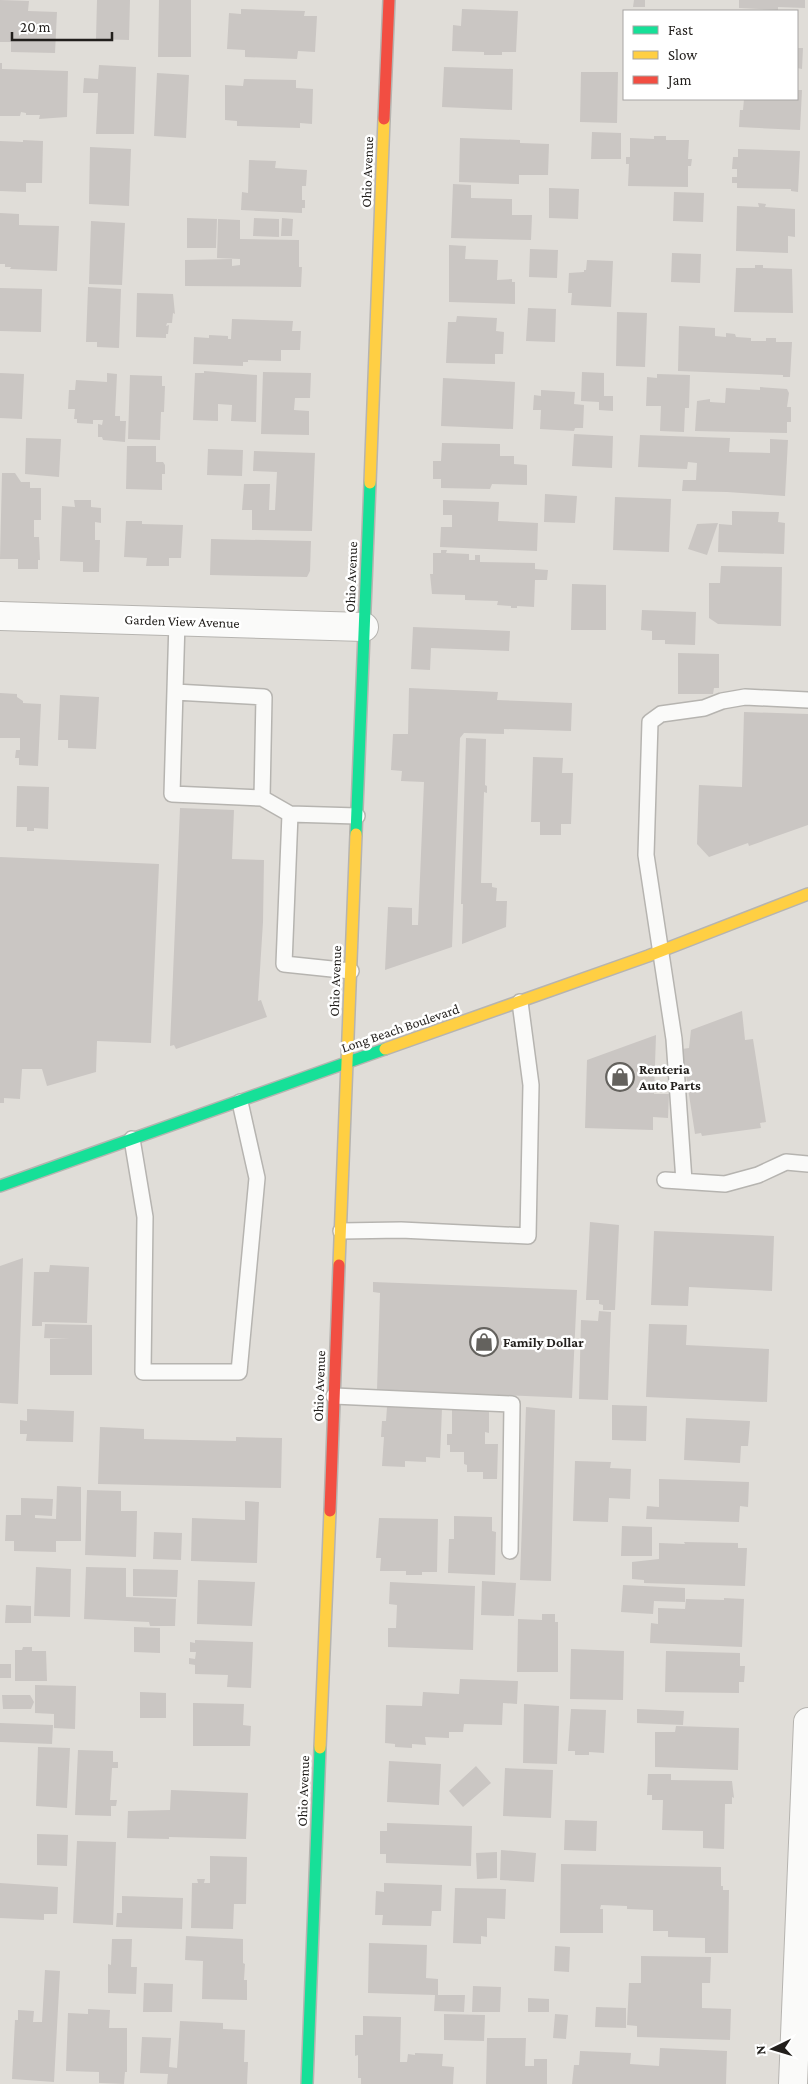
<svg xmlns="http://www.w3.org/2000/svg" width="808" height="2084" font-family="'Crimson Pro',serif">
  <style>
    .building { fill: #cac6c3 }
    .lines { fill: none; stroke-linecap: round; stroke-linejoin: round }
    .lane-casing { stroke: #b6b4b0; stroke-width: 18 }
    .street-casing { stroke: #b6b4b0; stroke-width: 30 }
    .fast-casing { stroke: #b6b4b0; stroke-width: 14 }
    .slow-casing { stroke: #b6b4b0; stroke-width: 14 }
    .jam-casing { stroke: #b6b4b0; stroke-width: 14 }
    .lane { stroke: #fafaf9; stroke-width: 15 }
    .street { stroke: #fafaf9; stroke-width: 28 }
    .fast { stroke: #16e098; stroke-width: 11 }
    .slow { stroke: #ffcf43; stroke-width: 11 }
    .jam { stroke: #f24e42; stroke-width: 11 }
    .labels { text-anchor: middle; stroke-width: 5; stroke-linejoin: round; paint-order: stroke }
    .street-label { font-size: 14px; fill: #221f1c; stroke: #fff }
    .poi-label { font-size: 14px; font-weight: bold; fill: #221f1c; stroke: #fff; text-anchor: start }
  </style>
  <rect width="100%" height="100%" fill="#e0ddd8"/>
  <path class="building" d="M0,0L29,1L28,11L57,12L55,53L11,52V42H0Z
    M97,0H130L129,40L96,39Z
    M159,0H191V57H158Z
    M634,0H645V7H633Z
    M739,0H805V8L778,7V10L739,8Z
    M241,9L305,11L304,16H317L315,52L298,51L297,59L245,57V50L227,49L229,13L241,14Z
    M462,9L518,11L516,52H502V55H484V52L452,51L453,25L461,26Z
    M797,48H803L802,69L797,68Z
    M0,63H2V69L68,71L67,117L39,119L40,115H26V113L21,112L20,116H0Z
    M99,65L136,67L134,134H96L98,93H83L84,78L98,79Z
    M444,67L513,69L512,110L442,107Z
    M581,72H618L617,123L580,122Z
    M157,73L189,75L186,138L154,136Z
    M244,79L296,80V88L313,89L312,124L300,123V128L237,126V121L225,120V85L243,86Z
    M797,90H802L800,130L739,127L740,110H743L744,99H797Z
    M592,132L621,133V159H591Z
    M654,136H666V140H689L688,159H692L691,166H688V187L628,186L629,164H626V157H630V138L654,139Z
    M460,138L520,140V143L549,144L548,175H519V184L459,182Z
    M23,140L43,141L42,183H26V192L0,191V141L23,142Z
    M90,147L131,149L129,206L89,204Z
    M738,149L800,151L798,192L791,191V189L737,188V183H732V177H737V169H732L733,157H738Z
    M249,160L276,161L275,168L307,170L306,186H302V200H305V208H302V213L241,210L242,192L248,193Z
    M453,184L471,185V198L512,199V215H532L531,240L451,238Z
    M549,188L579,189L578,219L549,218Z
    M674,192L704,193L703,222L673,221Z
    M758,203L766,204L765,207L795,209V237L788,236V253L736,251L737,206L759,207Z
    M0,213L19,214V225L59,226L57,271L10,269L11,267H5V264H0Z
    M187,218L217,219L216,248H187Z
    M254,218L279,219V237L253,236Z
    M282,218L293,219L292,236H281Z
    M218,219L240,220V239L299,240V267H302L301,287L185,286V260L232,259V266L240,265V259L217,258Z
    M91,221L125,223L122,285L89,284Z
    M449,245L466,246L465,259L498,260L497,280L512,279V282H515V304L449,302Z
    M530,249L558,250L557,278L529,277Z
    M672,253L701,254L700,283L671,282Z
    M587,260L613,261L611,307L571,305L572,293H568L569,273L584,272V270H586Z
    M755,265H763V268L792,269L793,313L734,312L736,268H755Z
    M88,287L121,289L119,348L97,347V342H86Z
    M0,288L42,289L41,332L0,331Z
    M137,293L173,294L175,314L173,313L172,323H167L166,326L169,325L168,334H166V338L136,337Z
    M528,308L556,309L555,342L526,341Z
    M617,312L647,313L645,367L616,366Z
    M457,316L497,318L496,331L504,332L503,354H495V364L446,363L448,322H456Z
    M232,319L293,321L292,331H301L300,350H281V361L248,360V362H243V366L193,364L194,337L209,338V335L228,336V339H231Z
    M679,326L715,328V336L726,337V333L735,334L736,337L751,338V341H766V338H776V342H792L790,377H783V375L678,371Z
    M204,371L257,375L256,422L231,421L232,405L218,404V421L193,420L195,373H204Z
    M263,372L311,373L310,398H295L294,410L309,411V435L261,434Z
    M582,372L604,373V396H613V411L599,410V402L581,401Z
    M0,373L24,374L22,419L0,418Z
    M107,373L117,374L115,416H120V421H126L125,442L103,440L102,437H98V424L102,425L103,420H93V424L77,423V419H74L75,409H68L69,390H75L76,380L107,382Z
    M657,374L690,375L689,408H685L684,432L660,431L661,406H646L647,377L657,378Z
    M130,375L162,376V386H165L164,412H161L160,440L128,439Z
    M443,378L515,382L513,429L441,426Z
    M760,387L787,389L789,393L787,407H791V422H787V433L695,431L697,401L710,399V402L725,403L726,388L760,390Z
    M541,390L575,392L574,404L584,405L583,428H575L574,431L540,429L541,410H533L534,395L541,396Z
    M574,434L613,436L612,468L572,466Z
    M640,435L730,438L729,452L770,453V439L788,440L785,496L727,492L682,491L683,480H696L697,463L688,462L687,469L638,467Z
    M26,438L61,439L59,477L25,474Z
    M442,443L500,444V456H514V464L527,465V485L492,484L490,489L441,488V479H433V461H441Z
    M127,446H156V462H163L165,465V474H162V490L126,489Z
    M208,449L243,450L242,476L207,475Z
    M254,451L315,453L312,531L252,530V510H242L244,484H270L269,510H275L277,472L253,471Z
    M2,473H15L21,482H30V488H41V520H34V537H39L40,560H38V569H18V559H0Z
    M545,494L577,496L575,523L544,522Z
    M615,497L671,499L669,552L613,550Z
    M74,500H91V507L101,508V523L95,522V540H100L99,572H83V562L60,561L62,506L75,507Z
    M443,500L499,502L498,521L538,523L537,551L440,547L441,527H452V515H443Z
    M732,511L779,512L778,522L785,523L784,554L718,552L719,524L732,525Z
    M126,521H142V524L183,525L181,558H169V566H146L147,558L124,557Z
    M718,523L707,555L688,549L697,524Z
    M211,539L311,541L310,571L307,577L210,575Z
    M441,550H447L446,553L469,554V560H475V555H480V562L535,563V569L548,570L547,580H535L534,607L517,606V608H511V606L497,605L498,601L465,600V595L432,594L430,574H433V553H441Z
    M721,566L782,567L781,626L718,624L709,618V583H720Z
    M572,584L606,585V630H571Z
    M642,610L696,612L695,645L665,644V640H652V631L641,630Z
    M413,627L510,631L509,651L431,648L430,670L411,669Z
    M678,653L719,654V688H714L713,694H678Z
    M409,688L498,692L497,700L572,703L571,731L504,729V734L464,733L460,738L452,947L385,970L388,907L412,908V925H418L424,782L401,781L402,771L391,770L393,734H408Z
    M0,693L17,694V697L23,701V703L41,704L38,766L19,765V758H15L16,750H20V738H0Z
    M60,695L99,697L96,749L68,748V740H58Z
    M744,712L808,714V825L749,846L748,843L709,857L697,844L699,785L742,787Z
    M466,738L486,739L485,785L487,786V793L484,792L481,883H492V887L497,888L496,901H507L506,927L462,944L463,904H461Z
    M533,757L563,758L562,773H573L571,824H561V835H540V822H531Z
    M17,786L49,787L48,829L34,828V831H27V827H16Z
    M180,808L234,810L232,859L264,860L263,922L258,1001L261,1000L267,1017L176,1049L174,1045L170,1046Z
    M0,857L159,864L151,1043L97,1041L96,1072L47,1086L42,1069H22L20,1099L4,1098V1103H0Z
    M742,1011L745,1040L753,1039L766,1122L760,1123L761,1128L702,1136L701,1133L695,1134L682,1049L689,1048L691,1030Z
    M656,1035L654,1094H669L668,1118L653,1117V1130L585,1128L587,1060Z
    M590,1222L619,1225L615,1310H603V1305L599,1304V1300H586Z
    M654,1231L774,1236L772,1291L689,1287L688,1306L651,1305Z
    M23,1258L18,1404L0,1403V1266Z
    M50,1265L89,1267L87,1323L42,1322V1326H32L34,1272H49Z
    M373,1282L577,1290L572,1398L377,1390L380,1293L373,1292Z
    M599,1311L611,1312L608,1400L579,1399L581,1320L598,1321Z
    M45,1324L92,1325V1375H50V1339H70L44,1338Z
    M649,1324L687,1325L686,1345L769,1349L767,1402L646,1397Z
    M411,1405H427V1408H442L440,1458L426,1457V1462L405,1461V1467L382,1466L384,1437H381L382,1421H386L387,1407L412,1408Z
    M612,1405L647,1406L646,1441L612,1440Z
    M526,1407L555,1410L551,1581L520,1580Z
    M27,1409L74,1411L73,1442L26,1441L27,1434H20V1420L27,1421Z
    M452,1410L489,1411V1433L485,1432V1444H498L497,1479H483V1472H467V1465L464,1464V1452H450V1445H447V1434H452Z
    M686,1418L750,1421L748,1446H741L740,1463L684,1460Z
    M100,1427L144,1429V1439L236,1441V1437L282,1438L281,1488L98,1484Z
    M575,1461L611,1462L610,1468L631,1469L630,1499L609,1498L608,1522L573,1521Z
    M659,1479L749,1482L748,1507L740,1506L739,1522L646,1519L647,1506L659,1507Z
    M57,1486L81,1487V1541H56V1552L14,1551V1541H5L6,1515H21V1498L53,1499L52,1516L35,1515V1518L56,1519Z
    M87,1490L121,1491V1511H137L136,1557L85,1555Z
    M245,1501L259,1502L257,1563L191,1561L192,1518L245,1520Z
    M454,1516L492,1517V1531L496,1532L495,1575L448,1573L449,1539H454Z
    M379,1518L438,1519L437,1572H422V1575H406V1571H380L381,1558H376Z
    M622,1526L652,1527V1556H621Z
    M154,1532L182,1533L181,1560L153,1559Z
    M684,1542L738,1543V1548H747L745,1586L644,1583V1580L632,1579V1562L659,1559V1543L685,1544Z
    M36,1567L71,1569L70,1617L34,1616Z
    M86,1567L126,1568V1597L176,1599L175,1626H150L149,1622L84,1619Z
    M133,1569L178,1570L177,1597L133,1596Z
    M198,1580L255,1582L252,1626L197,1624Z
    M482,1581L516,1583L514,1616L481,1615Z
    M390,1582L475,1586L473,1650L388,1647V1628H396L397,1605L389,1604Z
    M623,1585L685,1588V1602L654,1601L653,1614L621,1612Z
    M724,1598L744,1599L742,1647L650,1643L651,1623L658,1624V1608L685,1609L686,1599L724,1600Z
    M6,1605L31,1606V1623H5Z
    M542,1614H555V1622H558V1672H517L518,1619L542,1620Z
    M134,1627L160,1628V1653L134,1652Z
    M195,1640L253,1642L251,1688L227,1687L228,1675L195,1674V1665L189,1664V1658L195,1659L196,1652H190V1642L195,1643Z
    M23,1647H32V1651H46L47,1681H15V1650H22Z
    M571,1649L624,1651L623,1700L570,1699Z
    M666,1651L740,1653V1666H745L744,1682H739V1693L665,1692Z
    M0,1664H11V1678H0Z
    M460,1679L518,1681L517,1704L503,1703L502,1725L464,1724L463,1732H449V1738L425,1737L426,1745L412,1744V1748L395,1747V1744L385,1743L386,1705L422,1706L423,1692L459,1694Z
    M35,1685L76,1686L75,1729L54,1728V1714L35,1713Z
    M140,1692L166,1693V1718H140Z
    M2,1695H30L34,1702L31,1709H3Z
    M193,1703L244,1704L243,1725L251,1726L250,1746H193Z
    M524,1704L559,1706L557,1764L523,1763Z
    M571,1709L606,1710L604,1753L589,1752V1755H575V1751H568Z
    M637,1709L684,1711L683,1725L637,1723Z
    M0,1723L53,1725L52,1744L0,1742Z
    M676,1726L739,1728L738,1770L655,1767V1732H675Z
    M38,1747L70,1748L67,1808L36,1806Z
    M78,1750L113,1751V1762H118V1768H112L110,1800H117L116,1806H111V1816L75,1815Z
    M389,1761L441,1764L439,1805L387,1802Z
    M476,1766L491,1783L463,1807L449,1791Z
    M505,1768L553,1770L551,1818L503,1816Z
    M648,1774H671V1780L732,1781L734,1798L732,1797V1804H725L724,1849L703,1848V1831L662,1830L663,1800H652V1795H647Z
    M171,1790L248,1793L246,1839L169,1837V1839L127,1838L128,1811L170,1810Z
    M565,1820L597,1821L596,1851L564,1850Z
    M387,1823L472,1826L471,1866L386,1863V1854H380V1831H387Z
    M37,1834L68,1835L67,1866L37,1865Z
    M77,1841L116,1842L113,1925L73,1923Z
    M501,1850L536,1853L534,1882L500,1880Z
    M497,1852V1878L477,1879L476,1853Z
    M210,1856L247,1857L246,1904H234L233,1929L191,1928L192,1883H198L197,1879H205L204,1883H210Z
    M561,1864L721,1867V1886H723V1890H729L728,1953H705V1938L668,1937V1931H653V1910L627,1909V1906L601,1905L600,1909H603V1933H560Z
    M0,1883L58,1887L57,1914H44V1920L0,1918Z
    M384,1883L442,1885L441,1911H432L431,1926L382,1925L383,1915H375L376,1891L384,1892Z
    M455,1888L506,1889L505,1919L487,1918V1937L481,1936V1944L453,1943Z
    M122,1896L183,1898L182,1929L116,1927L117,1913H122Z
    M186,1936L243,1939V1963L245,1964L244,1980H247V2000L202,1999L203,1961L185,1960Z
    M112,1939H132L131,1967H137L136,1994L108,1993V1964L111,1965Z
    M369,1943L427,1945L426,1978L438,1979V1995H465L464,2012L434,2011L435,1995L368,1993Z
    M555,1946L570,1947L569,1972L554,1971Z
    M641,1956L711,1957L710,1983H702V2008L731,2009L730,2040L637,2037V2026L627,2025L629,1983H641Z
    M45,1970L60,1971L54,2082L12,2079L15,2020H18V2010L34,2011L33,2022H42Z
    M144,1983L173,1984L172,2012H143Z
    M473,1986L501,1987L500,2012H472Z
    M528,1998L549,1999V2012H528Z
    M596,2007L626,2008V2028L595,2027Z
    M88,2009L110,2010L109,2028H127V2072H125L124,2084L99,2083V2072L66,2071L68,2013L88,2014Z
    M444,2014L485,2015L484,2041L444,2040Z
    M555,2014L568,2015L566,2039L553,2038Z
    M363,2016L401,2017L400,2062H407L408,2054L415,2055V2053L443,2054L442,2066L454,2067L453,2084H361V2078H358V2055L355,2056V2035H363Z
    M180,2021L223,2023V2029L245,2030L244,2062H248L247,2084H167L168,2074L140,2073L142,2037L171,2038L169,2067L177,2068Z
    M487,2038H526L525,2066H534V2059H547V2084H486Z
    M660,2048L727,2051L726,2084H572L574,2065H579L580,2051L631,2053L630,2064L659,2066Z"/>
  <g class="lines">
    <defs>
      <path id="lane" d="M175,692L264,697L262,798L172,794L177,621
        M262,798L290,814L357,816
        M290,814L284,964L351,971
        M132,1139L145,1217L143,1372H239L257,1178L240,1102
        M665,1180L725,1184L758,1175L786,1162L808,1164
        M684,1181L674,1039L646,855L650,722L661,714L704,708L722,701L745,697L808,700
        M341,1231L401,1230L528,1236L531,1085L520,1002
        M334,1396L512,1404L510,1551"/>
      <path id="street" d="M0,616L364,627
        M793,2084L808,1722"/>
      <path id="fast" d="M356,834L370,483
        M0,1186L385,1049
        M307,2084L320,1748"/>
      <path id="slow" d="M370,483L384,119
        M385,1049L648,956L808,894
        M339,1265L356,834
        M320,1748L330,1511"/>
      <path id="jam" d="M384,119L389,0
        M330,1511L339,1265"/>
    </defs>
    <use href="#lane" class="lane-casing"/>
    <use href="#street" class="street-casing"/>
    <use href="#fast" class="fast-casing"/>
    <use href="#slow" class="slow-casing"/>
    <use href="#jam" class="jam-casing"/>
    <use href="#lane" class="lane"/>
    <use href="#street" class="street"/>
    <use href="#fast" class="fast"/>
    <use href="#slow" class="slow"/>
    <use href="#jam" class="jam"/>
  </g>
  <defs>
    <symbol id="shop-ring" viewBox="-11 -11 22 22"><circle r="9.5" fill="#fff" stroke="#64625e" stroke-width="1.5"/><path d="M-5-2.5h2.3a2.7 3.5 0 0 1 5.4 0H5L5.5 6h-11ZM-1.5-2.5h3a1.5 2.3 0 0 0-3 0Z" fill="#64625e"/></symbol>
  </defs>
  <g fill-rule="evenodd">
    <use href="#shop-ring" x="604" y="1061" width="32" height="32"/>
    <use href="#shop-ring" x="468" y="1326" width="32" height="32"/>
  </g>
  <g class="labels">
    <g class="street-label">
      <text transform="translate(367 172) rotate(-88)" y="5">Ohio Avenue</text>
      <text transform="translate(351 577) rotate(-88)" y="5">Ohio Avenue</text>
      <text transform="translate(182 621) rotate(2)" y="5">Garden View Avenue</text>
      <text transform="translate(335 981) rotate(-88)" y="5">Ohio Avenue</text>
      <text transform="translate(400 1028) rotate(-19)" y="5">Long Beach Boulevard</text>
      <text transform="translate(319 1386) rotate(-88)" y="5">Ohio Avenue</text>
      <text transform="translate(303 1791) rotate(-88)" y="5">Ohio Avenue</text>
    </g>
    <g class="poi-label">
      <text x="639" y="1074">Renteria<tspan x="639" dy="16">Auto Parts</tspan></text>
      <text x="503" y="1347">Family Dollar</text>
    </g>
  </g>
  <rect x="623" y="10" width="175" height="90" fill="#ffffff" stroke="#a7a5a4"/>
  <rect x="633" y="26" width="25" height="8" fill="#16e098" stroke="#a7a5a4"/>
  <text x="668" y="35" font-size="15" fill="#221f1c">Fast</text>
  <rect x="633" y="51" width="25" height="8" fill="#ffcf43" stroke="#a7a5a4"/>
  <text x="668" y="60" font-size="15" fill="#221f1c">Slow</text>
  <rect x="633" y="76" width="25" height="8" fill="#f24e42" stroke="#a7a5a4"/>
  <text x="668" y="85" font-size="15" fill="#221f1c">Jam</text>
  <g transform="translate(773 2049) rotate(265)" stroke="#ffffff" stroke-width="4" paint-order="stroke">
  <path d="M0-4L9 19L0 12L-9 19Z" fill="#221f1c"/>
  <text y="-8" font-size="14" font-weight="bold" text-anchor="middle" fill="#221f1c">N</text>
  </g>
  <path d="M12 32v8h100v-8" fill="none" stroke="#221f1c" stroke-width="2.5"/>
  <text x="20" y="32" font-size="15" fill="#221f1c" stroke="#ffffff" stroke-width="4" paint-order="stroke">20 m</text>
</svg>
